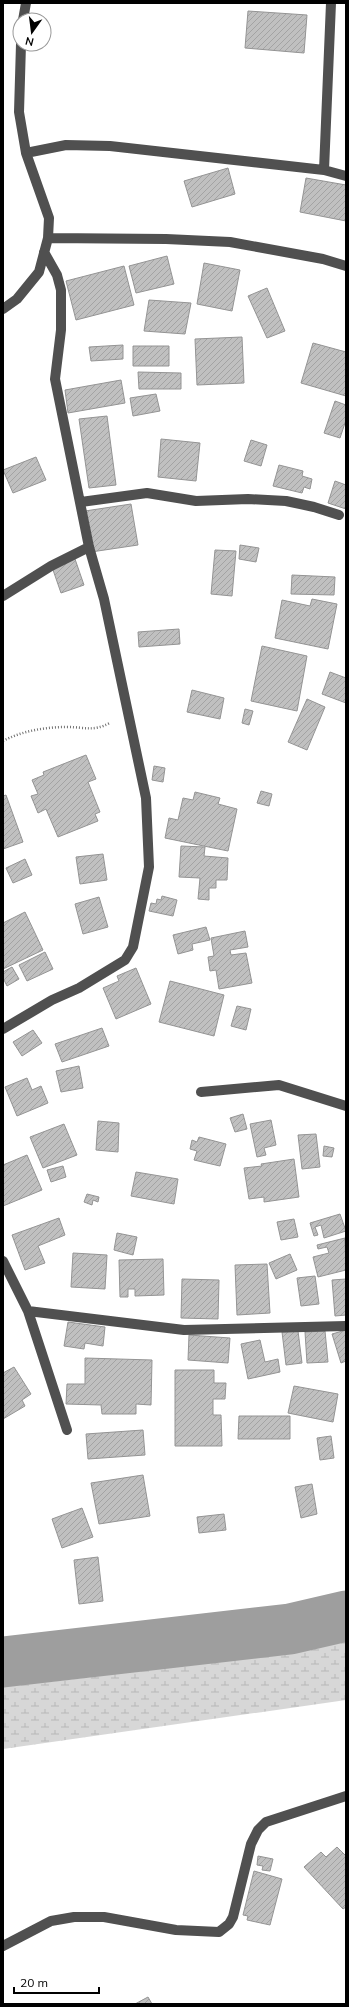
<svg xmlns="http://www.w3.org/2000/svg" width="349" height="2007" font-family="Mulish,sans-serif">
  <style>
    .wetland { fill: url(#wetland-marsh) }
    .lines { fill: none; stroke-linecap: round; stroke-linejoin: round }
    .river { stroke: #9e9e9e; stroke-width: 51 }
    .building { fill: url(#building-hatch); stroke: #949494 }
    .path { stroke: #727272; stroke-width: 2.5; stroke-dasharray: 1 2; stroke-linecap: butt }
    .minor { stroke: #505050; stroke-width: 10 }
  </style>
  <defs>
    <pattern id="wetland-marsh" width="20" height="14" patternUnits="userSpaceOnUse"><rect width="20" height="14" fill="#d7d7d7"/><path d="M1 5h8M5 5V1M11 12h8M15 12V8" fill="none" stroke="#b7b7b7"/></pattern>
    <pattern id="building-hatch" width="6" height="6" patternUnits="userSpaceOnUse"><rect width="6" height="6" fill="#c0c0c0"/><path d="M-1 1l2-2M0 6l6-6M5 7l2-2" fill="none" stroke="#a3a3a3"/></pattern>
  </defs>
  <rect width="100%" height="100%" fill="#fff"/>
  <path class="wetland" d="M346,1618V1700L3,1749V1683H38L92,1677L110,1666L146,1667L227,1641L278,1634Z"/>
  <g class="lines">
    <path class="river" d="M3,1662L290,1629L346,1616"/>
  </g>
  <path class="building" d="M248,11L307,15L304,53L245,48Z
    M228,168L235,194L192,207L184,181Z
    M306,178L346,185V221L300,212Z
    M167,256L174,284L136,293L129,266Z
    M204,263L240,270L232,311L197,304Z
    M124,266L134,305L76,320L66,281Z
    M267,288L285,331L267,338L248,296Z
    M149,300L191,303L185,334L144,331Z
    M242,337L244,383L197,385L195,339Z
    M313,343L346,352V396L301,383Z
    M123,345V359L91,361L89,347Z
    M133,346H169V366H133Z
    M138,372L181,373V389H139Z
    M121,380L125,403L68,413L65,390Z
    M156,394L160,411L133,416L130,398Z
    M335,401L346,405V420L340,438L324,433Z
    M107,416L116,485L89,488L79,419Z
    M161,439L200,443L196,481L158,477Z
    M251,440L267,445L261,466L244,461Z
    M36,457L46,480L13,493L3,470Z
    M279,465L303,471L302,476L312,479L310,489L304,487L302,493L273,486Z
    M335,481L346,485V509L328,503Z
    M131,504L138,545L91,552L85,511Z
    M240,545L259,548L256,562L239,559Z
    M215,550L236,551L232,596L211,594Z
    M75,559L84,585L61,593L52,567Z
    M292,575L335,577L334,595L291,594Z
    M312,599L337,604L328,649L275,638L282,600L310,606Z
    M179,629L180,644L139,647L138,632Z
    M262,646L307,656L297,711L251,701Z
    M330,672L346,678V703L322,694Z
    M192,690L224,698L220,719L187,712Z
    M307,699L325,707L307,750L288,742Z
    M245,709L253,711L249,725L242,723Z
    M86,755L96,779L88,782L100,812L95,814L98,821L58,837L46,809L38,813L31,796L38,794L32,780L44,775L43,772Z
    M154,766L165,768L163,782L152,780Z
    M261,791L272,794L269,806L257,803Z
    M195,792L220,798L218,804L237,809L228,851L165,838L169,818L178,820L183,798L193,800Z
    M6,795L23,842L3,849V796Z
    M181,846L205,847L204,856L228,858L227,880H216V888H209V900L198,899L200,878L179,877Z
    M103,854L107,880L80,884L76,857Z
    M25,859L32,875L13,883L6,868Z
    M162,896L177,900L173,916L149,911L151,903L156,904L157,899L161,900Z
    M99,897L108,927L83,934L75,904Z
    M25,912L43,950L3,969V923Z
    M206,927L210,940L192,944L193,950L178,954L173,935Z
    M245,931L248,947L230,950L231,955L246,953L252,983L219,989L216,970L210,971L208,957L214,956L211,938Z
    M45,952L53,969L27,981L19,965Z
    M12,967L19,979L7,986L3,978V972Z
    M136,968L151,1004L116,1019L103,988L119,981L117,976Z
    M170,981L224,995L214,1036L159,1022Z
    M237,1006L251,1009L246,1030L231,1026Z
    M102,1028L109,1046L62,1062L55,1044Z
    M33,1030L42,1043L22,1056L13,1042Z
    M79,1066L83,1088L61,1092L56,1071Z
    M27,1078L32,1090L41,1086L48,1103L17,1116L5,1087Z
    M243,1114L247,1129L235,1132L230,1118Z
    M271,1120L276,1145L264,1148L266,1155L257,1157L250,1124Z
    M98,1121L119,1123L118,1152L96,1150Z
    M64,1124L77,1155L43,1168L30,1137Z
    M316,1134L320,1167L302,1169L298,1135Z
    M199,1137L226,1144L220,1166L194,1160L197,1151L190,1149L192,1140L197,1142Z
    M324,1146L334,1148L332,1157L323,1156Z
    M27,1155L42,1190L3,1206V1165Z
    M294,1159L299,1197L264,1202V1197L249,1199L244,1168L262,1166L261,1164Z
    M63,1166L66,1177L51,1182L47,1170Z
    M136,1172L178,1179L174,1204L131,1196Z
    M87,1194L99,1197L98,1202L93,1200L92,1205L84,1202Z
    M340,1214L346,1231L324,1238L321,1225L315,1227L318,1235L314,1236L310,1223Z
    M59,1218L65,1235L38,1246L45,1263L25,1270L12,1235Z
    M294,1219L298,1237L281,1240L277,1222Z
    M117,1233L137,1237L133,1255L114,1250Z
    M345,1238L346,1270L318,1277L313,1257L329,1253L327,1247L318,1249L317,1245Z
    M73,1253L107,1255L105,1289L71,1287Z
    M290,1254L297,1270L276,1279L269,1263Z
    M163,1259L164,1295L135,1296V1289H128V1297H120L119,1260Z
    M267,1264L270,1313L237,1315L235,1265Z
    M315,1276L319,1304L301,1306L297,1278Z
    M182,1279L219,1280L218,1319L181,1318Z
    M346,1279V1315L335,1316L332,1280Z
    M68,1322L105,1327L103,1346L85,1343L84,1349L64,1346Z
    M346,1330V1361L341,1363L332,1334Z
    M298,1331L302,1363L286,1365L282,1332Z
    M325,1331L328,1362L307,1363L305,1332Z
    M189,1335L230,1338L228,1363L188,1360Z
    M260,1340L265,1362L278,1359L280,1372L248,1379L241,1344Z
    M85,1358L152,1360L151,1405L136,1404V1414H102L101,1405L66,1404L67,1384H85Z
    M14,1367L31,1394L22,1400L25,1406L3,1419V1373Z
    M175,1370H214V1383H226L225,1399H213V1415H221L222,1446H175Z
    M294,1386L338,1394L333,1422L288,1413Z
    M239,1416H290V1439H238Z
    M143,1430L145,1455L88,1459L86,1434Z
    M331,1436L334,1458L320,1460L317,1438Z
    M143,1475L150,1516L99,1524L91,1483Z
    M312,1484L317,1514L301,1518L295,1487Z
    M82,1508L93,1537L62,1548L52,1519Z
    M224,1514L226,1530L199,1533L197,1517Z
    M98,1557L103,1601L79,1604L74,1560Z
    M337,1847L346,1856V1907L343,1909L304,1867L321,1852L326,1857Z
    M258,1856L273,1859L270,1871L262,1870L263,1866L257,1865Z
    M254,1871L282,1879L270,1925L247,1920L248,1916L243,1915Z
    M148,1997L152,2004H135Z"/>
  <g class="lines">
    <path class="path" d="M3,741C22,731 45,727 67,727C86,727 92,732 110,723"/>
    <path class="minor" d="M23,20L26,3
      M26,153L66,145L110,146L324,170L346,176
      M324,170L331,3
      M48,238L166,239L230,242L323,259L346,266
      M3,309L17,299L39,272L48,238L49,218L26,153L19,112L21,44
      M81,502L147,493L196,501L248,499L286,501L314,507L339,515
      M3,596L51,566L89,547
      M3,1029L52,1000L79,988L125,960L133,947L149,867L146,798L104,599L89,547L55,379L61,330V290L57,275L44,252
      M201,1092L279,1085L346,1106
      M3,1261L28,1311L67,1430
      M28,1311L184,1330L346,1326
      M3,1946L51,1921L74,1917H104L176,1930L219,1932L229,1924L233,1917L251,1844L258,1830L266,1822L346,1796"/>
  </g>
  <rect width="349" height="2007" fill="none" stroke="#000000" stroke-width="8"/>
  <g transform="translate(32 32) rotate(194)"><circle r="19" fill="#ffffff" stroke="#999999"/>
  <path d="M0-3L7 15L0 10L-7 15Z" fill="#000000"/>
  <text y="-6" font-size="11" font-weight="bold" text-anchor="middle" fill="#000000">N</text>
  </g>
  <path d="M14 1987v6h85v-6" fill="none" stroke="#000000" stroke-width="2"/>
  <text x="20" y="1987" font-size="12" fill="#000000" stroke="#ffffff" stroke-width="3" paint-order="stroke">20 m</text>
</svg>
